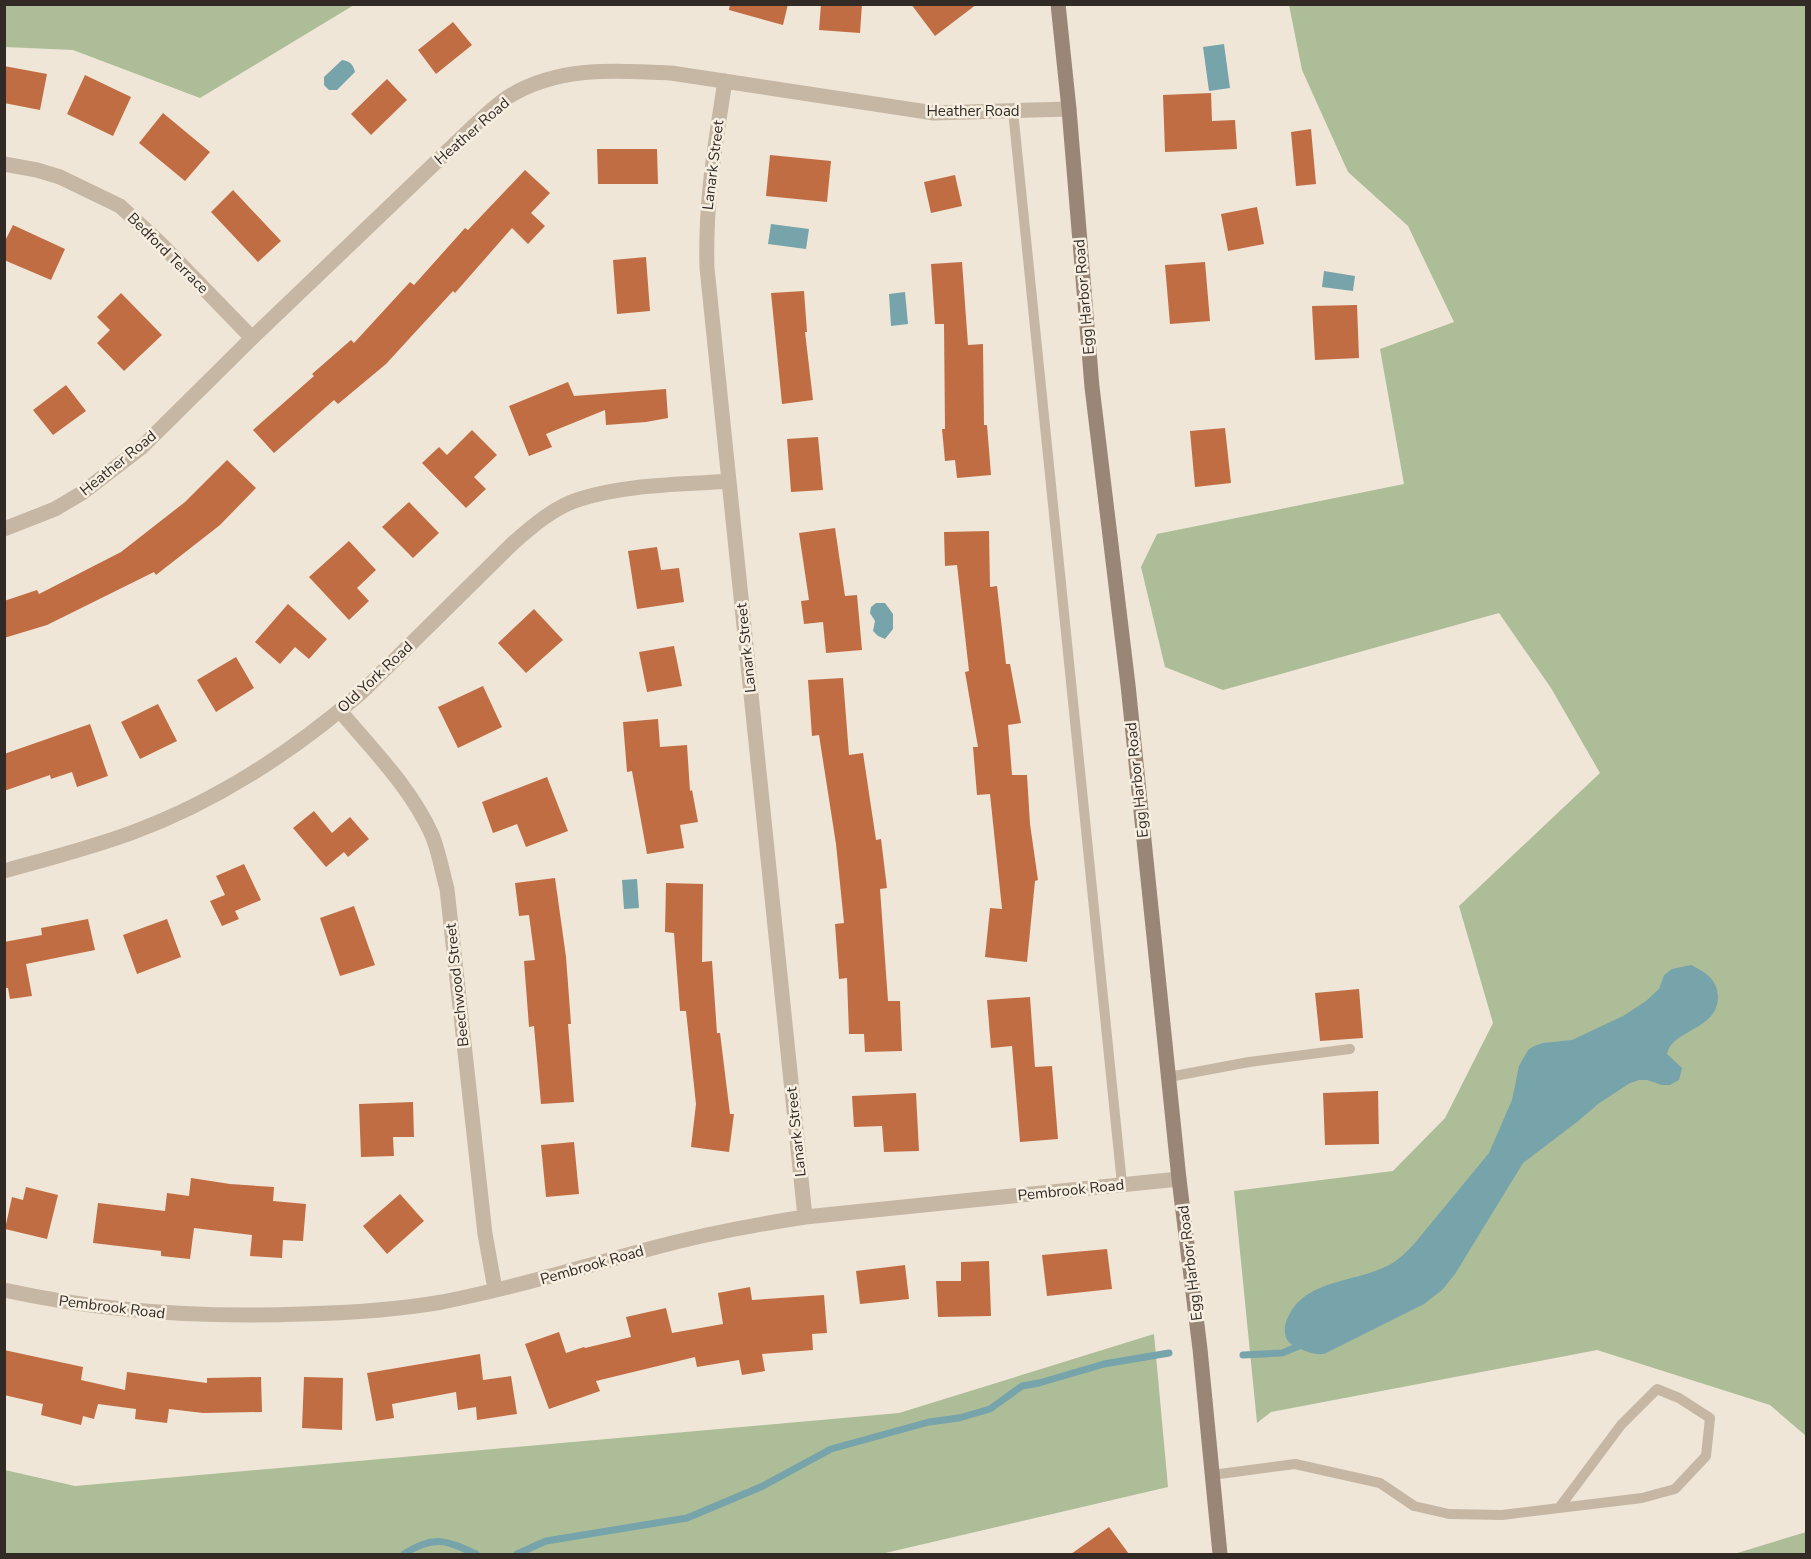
<svg xmlns="http://www.w3.org/2000/svg" width="1811" height="1559" font-family="'Nunito Sans',sans-serif">
  <style>
    .green { fill: #adbd98 }
    .water { fill: #77a3aa }
    .lines { fill: none; stroke-linecap: round; stroke-linejoin: round }
    .stream { stroke: #77a3aa; stroke-width: 7 }
    .building { fill: #c06d44 }
    .service { stroke: #c6b7a4; stroke-width: 10 }
    .minor { stroke: #c6b7a4; stroke-width: 15 }
    .secondary { stroke: #998676; stroke-width: 15 }
    .labels { text-anchor: middle; stroke-width: 5; stroke-linejoin: round; paint-order: stroke }
    .street-label { font-size: 15px; fill: #322a25; stroke: #f7f0e2 }
  </style>
  <rect width="100%" height="100%" fill="#efe6d7"/>
  <path class="green" d="M5,4H354V5L200,98L73,50L5,47Z
    M1289,5H1806V1436L1770,1405L1597,1350L1271,1412L1257,1423L1234,1191L1393,1171L1445,1118L1493,1023L1459,906L1600,773L1551,688L1499,613L1223,690L1165,667L1141,567L1157,534L1404,484L1380,349L1454,322L1408,226L1348,172L1302,70Z
    M1154,1334L1168,1487L881,1554H5V1470L75,1486L899,1413Z
    M1806,1532V1554H1734Z"/>
  <path class="water" d="M1224,44L1230,88L1209,91L1203,47Z
    M342,60C350,61 353,64 355,72L337,90H329L324,85V77Z
    M771,224L809,229L806,249L768,244Z
    M1324,271L1355,276L1353,291L1322,287Z
    M905,292L908,324L891,326L889,294Z
    M876,603H885L893,614V629L885,639L878,636L873,631L875,621L870,613L871,607Z
    M637,879L639,908L624,909L622,880Z
    M1691,965C1705,972 1717,979 1718,996C1719,1030 1672,1029 1667,1054L1682,1068L1679,1080L1670,1085H1662L1647,1080H1639L1630,1083L1598,1104L1577,1122L1523,1163L1455,1274L1442,1290L1424,1304L1324,1354C1313,1355 1304,1351 1293,1345C1286,1342 1284,1333 1285,1326C1298,1278 1354,1284 1389,1265C1399,1260 1406,1252 1414,1244L1489,1153L1512,1100L1519,1066L1528,1050L1534,1046L1543,1043L1572,1040L1623,1016L1646,1001L1659,989L1664,975L1672,969Z"/>
  <g class="lines">
    <path class="stream" d="M1243,1355L1282,1353L1304,1344
      M404,1554C434,1535 445,1540 476,1554
      M517,1554L546,1541L687,1518L763,1486L831,1449L929,1422L959,1418L990,1409L1022,1386L1039,1383L1104,1364L1169,1353"/>
  </g>
  <path class="building" d="M730,4H788L783,25L729,10Z
    M821,4H862L860,33L819,30Z
    M911,4H977L935,36Z
    M453,22L472,45L436,74L418,50Z
    M4,66L47,74L40,110L4,103Z
    M85,75L131,97L113,136L67,114Z
    M387,79L407,100L371,135L351,114Z
    M1211,93L1212,121L1235,120L1237,149L1165,152L1163,95Z
    M163,113L210,152L185,181L139,143Z
    M1311,129L1316,184L1296,186L1291,132Z
    M597,149H657L658,184H598Z
    M770,155L831,161L827,202L766,196Z
    M525,170L550,193L531,213L545,226L528,244L512,228L455,293L453,291L386,364L338,404L334,400L274,453L253,430L314,376L312,374L351,340L354,343L410,282L414,285L465,228L468,230Z
    M955,175L962,206L931,213L924,182Z
    M233,190L281,241L258,262L211,212Z
    M1257,207L1264,244L1228,251L1221,214Z
    M13,225L65,249L51,280L4,260V243Z
    M646,257L650,311L617,314L613,260Z
    M962,262L968,345L983,344L984,425H987L991,475L957,478L955,460L945,461L942,429H945L944,324H935L931,264Z
    M1205,262L1210,321L1170,324L1165,265Z
    M804,291L807,332H805L813,400L782,404L771,293Z
    M121,293L162,335L124,371L97,343L110,330L97,317Z
    M1357,305L1359,358L1315,360L1312,306Z
    M568,382L574,396L666,389L668,418L646,422L606,425L605,410L546,434L552,447L529,456L509,406Z
    M66,385L86,411L53,435L33,410Z
    M1225,428L1231,483L1195,487L1190,431Z
    M472,430L497,455L474,477L486,489L466,508L422,463L439,447L447,455Z
    M818,437L823,490L791,492L787,439Z
    M227,460L256,488L220,525L156,575L154,572L47,625L4,638V601L37,590L39,594L121,552L185,502Z
    M409,502L439,533L413,558L382,527Z
    M835,528L845,596L857,595L862,650L826,653L823,622L804,624L801,601L809,600L799,533Z
    M989,531L990,587L997,586L1006,664H1010L1021,723L1008,725L1012,775H1027L1030,824L1038,880L1035,881L1027,962L985,957L990,908L1002,909L990,794L977,795L973,747H978L965,672L969,671L957,565L945,566L944,532Z
    M349,541L376,570L357,588L369,601L349,620L309,577Z
    M657,547L661,570L679,568L684,602L637,609L628,551Z
    M288,604L327,639L309,659L295,647L280,664L255,642Z
    M534,609L563,640L526,673L498,643Z
    M674,646L682,686L647,692L639,652Z
    M236,657L254,688L216,712L197,680Z
    M843,678L849,755L863,753L876,840L881,839L887,888L880,889L888,1001H900L902,1051L865,1052L864,1034H849L847,978L839,979L835,924L844,923L836,844L819,735L812,736L808,680Z
    M483,686L502,727L458,748L438,707Z
    M158,704L177,741L140,759L121,722Z
    M658,719L660,747L687,745L690,791L692,790L698,822L680,825L684,848L647,854L632,771L627,772L623,722Z
    M90,724L108,776L77,787L72,772L51,779L50,775L4,791V754Z
    M547,777L568,831L526,847L517,824L493,833L482,802Z
    M314,811L332,833L350,817L369,839L348,857L344,852L326,867L293,828Z
    M244,864L261,900L235,911L239,919L222,926L210,901L225,895L216,876Z
    M555,878L566,957L571,1024H568L574,1102L541,1104L534,1026L529,1027L524,961L535,960L529,915L519,916L515,883Z
    M666,883L703,884L702,962L712,961L717,1033H720L730,1114H734L729,1152L691,1147L696,1104L686,1011H680L674,933L665,932Z
    M354,906L375,965L340,976L320,918Z
    M88,919L95,950L26,964L32,996L10,999L8,988H4V942L42,935L41,928Z
    M167,919L181,957L137,974L123,935Z
    M1359,989L1363,1038L1320,1041L1315,993Z
    M1030,997L1035,1067L1052,1066L1058,1139L1020,1142L1012,1046L991,1048L987,1000Z
    M1378,1091L1379,1144L1325,1145L1323,1093Z
    M916,1093L919,1151L884,1152L882,1126L854,1127L852,1096Z
    M413,1102L414,1137H393L394,1156L361,1157L359,1104Z
    M574,1142L579,1194L546,1197L541,1145Z
    M191,1178L230,1184L274,1187L273,1201L306,1204L303,1241L283,1240L282,1258L250,1256L252,1235L194,1228L190,1259L161,1256V1251L93,1243L98,1203L165,1211L167,1193L189,1196Z
    M26,1187L58,1195L47,1239L5,1229L12,1197L23,1200Z
    M400,1194L424,1221L387,1254L363,1226Z
    M1107,1249L1112,1289L1047,1296L1042,1255Z
    M989,1261L991,1316L938,1317L936,1281H961V1262Z
    M905,1265L909,1299L860,1304L856,1271Z
    M750,1287L752,1300L824,1295L827,1333L812,1334L813,1350L762,1354L765,1371L742,1375L739,1360L697,1367L695,1357L596,1381L600,1391L549,1409L525,1344L559,1332L566,1353L584,1347L585,1348L631,1337L626,1317L666,1308L672,1333L723,1324L718,1293Z
    M4,1350L83,1367L81,1380L125,1390L127,1372L207,1383V1378L261,1377L262,1412L203,1413L169,1409L167,1423L135,1419L136,1409L98,1404L94,1419L83,1416L81,1425L41,1415L43,1404L4,1395Z
    M480,1354L483,1380L511,1376L517,1414L477,1420L476,1407L458,1410L456,1392L392,1404L394,1418L376,1421L367,1373Z
    M304,1377L343,1378L342,1430L302,1428Z
    M1109,1527L1129,1554H1071Z"/>
  <g class="lines">
    <path class="service" d="M1013,111L1122,1184
      M1169,1077L1249,1062L1350,1049
      M1212,1475L1295,1464L1380,1483L1414,1506L1449,1514L1502,1515L1642,1498L1675,1489L1706,1456L1710,1418L1679,1398L1657,1389L1621,1425L1559,1508"/>
    <path class="minor" d="M725,81C715,146 705,201 707,268L805,1217
      M4,164L37,170L60,177L120,206L161,244L252,338
      M4,529L55,509L82,493L142,447L252,338L479,121C488,113 498,104 508,97C557,66 615,70 671,73L934,113L1069,109
      M340,711C372,749 411,788 432,835C439,852 442,871 447,889L485,1234L495,1289
      M4,871C47,859 90,848 131,833C216,802 295,750 363,691L511,545C531,527 554,507 580,499C627,484 680,485 729,481
      M4,1290C104,1312 201,1318 302,1314C349,1313 396,1310 442,1302C512,1288 580,1268 649,1249C700,1235 753,1225 805,1217L1179,1179"/>
    <path class="secondary" d="M1058,4L1069,109L1092,387L1128,685L1179,1179L1200,1349L1220,1554"/>
  </g>
  <g class="labels">
    <g class="street-label">
      <text x="973" y="116">Heather Road</text>
      <text transform="translate(472 131) rotate(-41)" y="5">Heather Road</text>
      <text transform="translate(713 165) rotate(-83)" y="5">Lanark Street</text>
      <text transform="translate(168 253) rotate(45)" y="5">Bedford Terrace</text>
      <text transform="translate(1084 297) rotate(-95)" y="5">Egg Harbor Road</text>
      <text transform="translate(118 463) rotate(-39)" y="5">Heather Road</text>
      <text transform="translate(746 648) rotate(-96)" y="5">Lanark Street</text>
      <text transform="translate(375 677) rotate(-43)" y="5">Old York Road</text>
      <text transform="translate(1137 780) rotate(-96)" y="5">Egg Harbor Road</text>
      <text transform="translate(457 985) rotate(-96)" y="5">Beechwood Street</text>
      <text transform="translate(796 1132) rotate(-96)" y="5">Lanark Street</text>
      <text transform="translate(1071 1190) rotate(-6)" y="5">Pembrook Road</text>
      <text transform="translate(1190 1263) rotate(-97)" y="5">Egg Harbor Road</text>
      <text transform="translate(592 1265) rotate(-16)" y="5">Pembrook Road</text>
      <text transform="translate(112 1307) rotate(7)" y="5">Pembrook Road</text>
    </g>
  </g>
  <rect width="1811" height="1559" fill="none" stroke="#322a25" stroke-width="12"/>
</svg>
